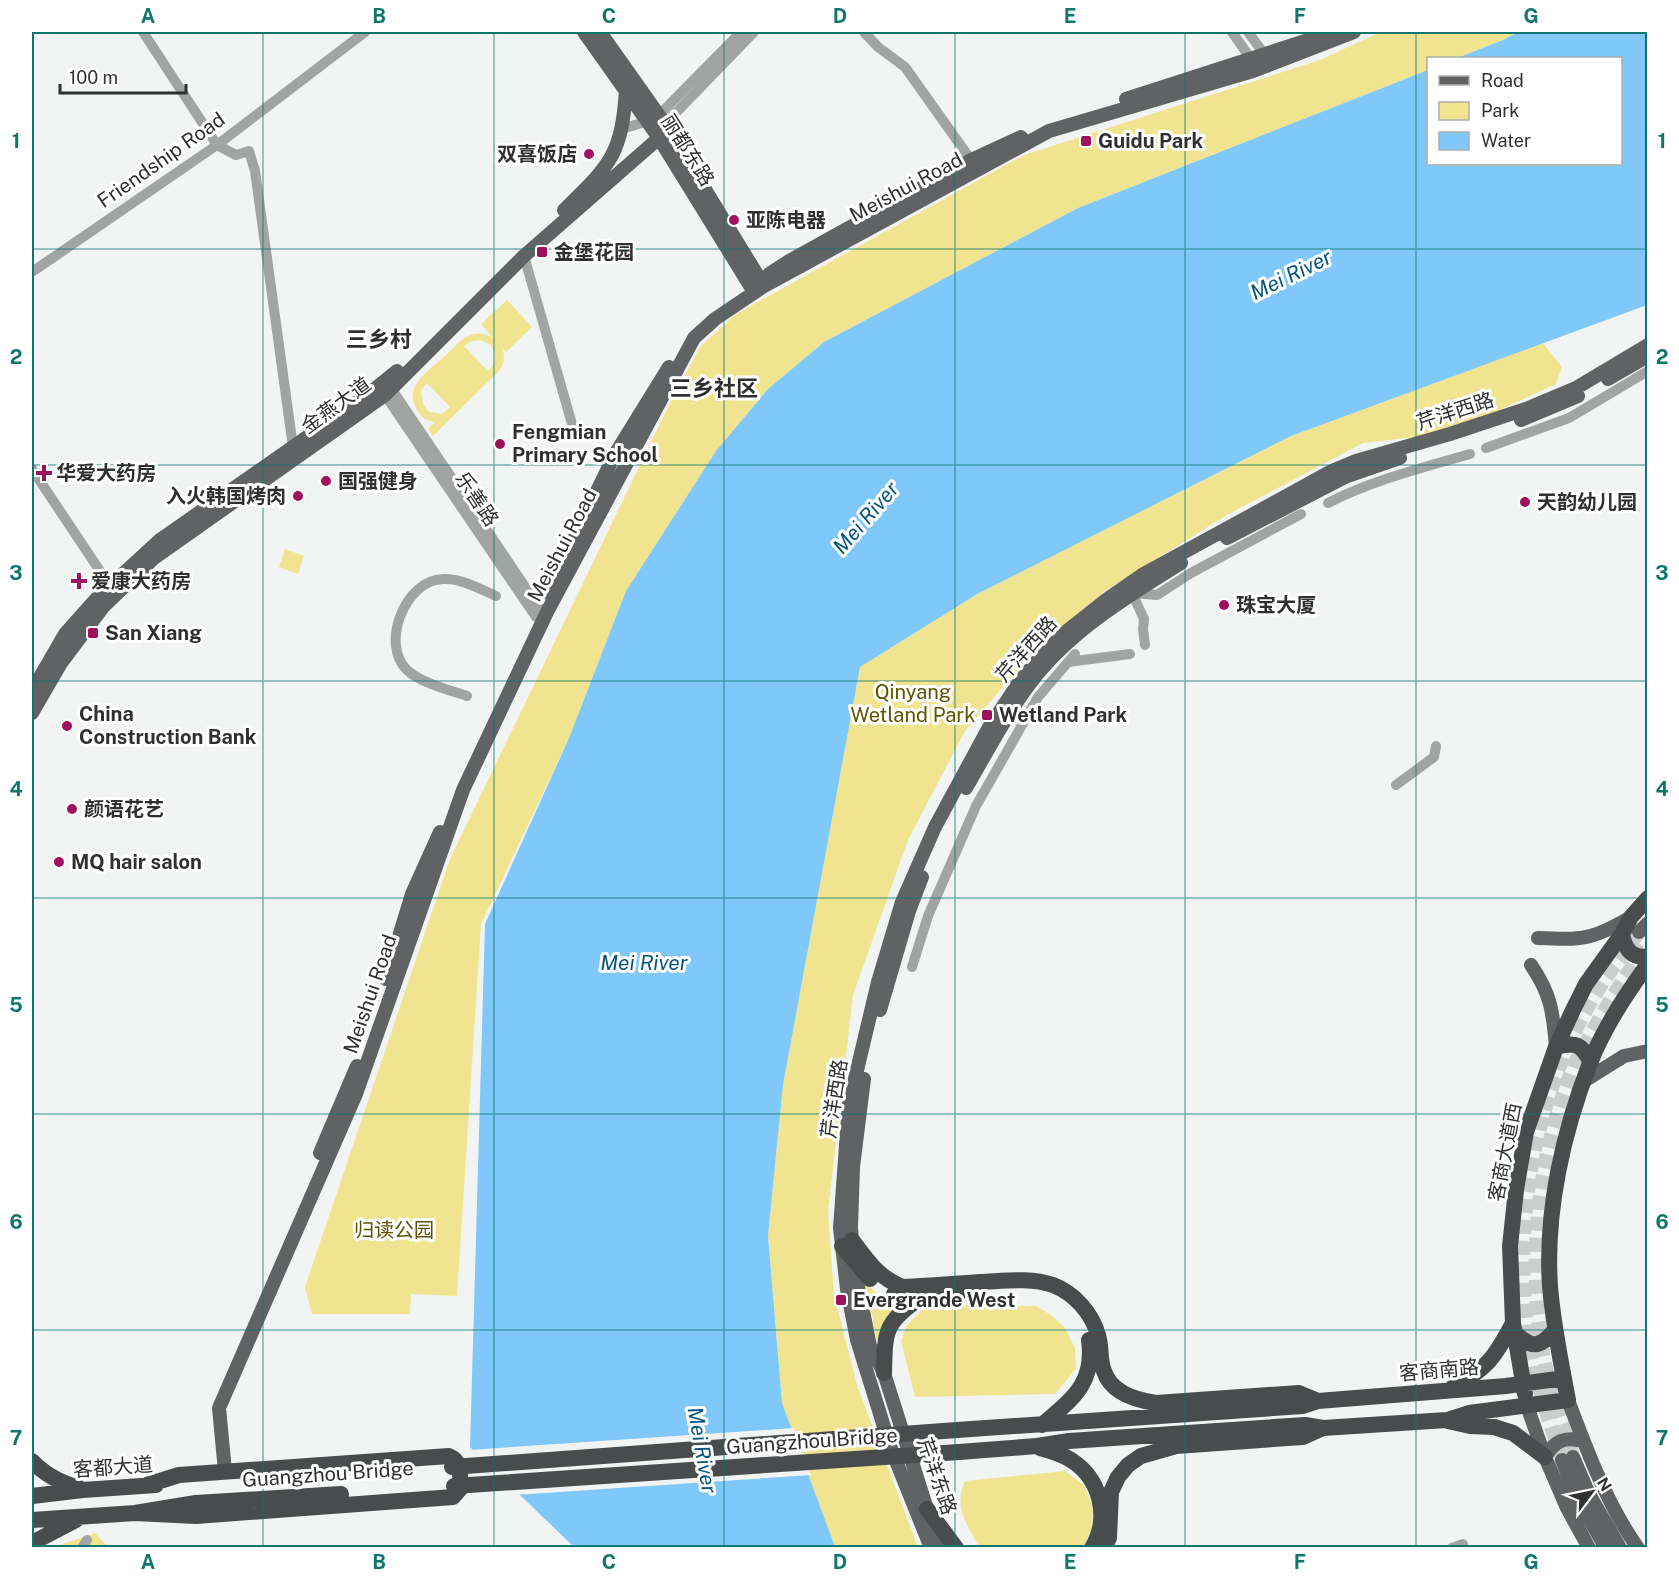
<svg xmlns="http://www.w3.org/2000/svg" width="1679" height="1579" font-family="'Public Sans','Noto Sans SC',sans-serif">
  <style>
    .green { fill: #f1e490; fill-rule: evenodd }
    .water { fill: #7fc8f9 }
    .pier { fill: #f1f4f3 }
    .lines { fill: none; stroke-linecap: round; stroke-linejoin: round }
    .major-tunnel { stroke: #cacdcc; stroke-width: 14; stroke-dasharray: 14 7; stroke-linecap: butt }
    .minor { stroke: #a2a4a4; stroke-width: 10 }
    .major { stroke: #606263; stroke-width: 14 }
    .highway { stroke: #484c4c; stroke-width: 16 }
    .highway-bridge { stroke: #484c4c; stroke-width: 16 }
    .grid { fill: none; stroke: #0f766e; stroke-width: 1.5; stroke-opacity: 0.55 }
    .poi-dot { fill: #9f115c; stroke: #fff; stroke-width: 2 }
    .labels { text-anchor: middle; stroke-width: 6; stroke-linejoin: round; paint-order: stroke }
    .poi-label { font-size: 20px; font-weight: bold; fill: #2f3130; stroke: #fff; text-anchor: start }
    .street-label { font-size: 20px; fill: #2f3130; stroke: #fff }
    .park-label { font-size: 20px; fill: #605400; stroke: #fff }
    .water-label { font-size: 21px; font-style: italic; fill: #04547b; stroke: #fff }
    .quarter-label { font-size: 22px; font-weight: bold; fill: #2f3130; stroke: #fff }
    .neatline { fill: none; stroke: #0f766e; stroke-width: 2 }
    .grid-label { font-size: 20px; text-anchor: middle; font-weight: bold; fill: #0f766e }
  </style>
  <rect width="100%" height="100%" fill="#f1f4f3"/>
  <path class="green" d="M1381,32H1518L1503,40L1457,58H1428V70L1078,208L824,342L768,389L716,451L626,591L569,738L481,924L457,1296L411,1294L410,1314H312L305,1287L450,859L665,413L700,347L736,314L1024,155L1320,60Z
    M507,300L532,327L506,352L501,346C506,356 505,363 498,372L433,436L428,429L435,422C427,421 421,418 417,410C402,386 430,370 446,355C453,349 461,338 471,335C479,332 486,334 493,338L481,324ZM480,340L491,345C496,355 496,363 488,371L464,346L472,341ZM427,383L450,407L442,414L429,412L423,404L421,390Z
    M1543,343L1562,367L1556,384L1450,433L1363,443L1227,515L1105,591L1033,652L965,731L908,840L853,995L828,1211L834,1295L857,1385L918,1547L835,1548L782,1403L768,1236L783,1085L860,667L979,593L1291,436Z
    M285,549L304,556L298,574L279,567Z
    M866,1284L880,1295L901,1304L887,1321L877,1341Z
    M951,1305L1036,1306L1051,1315L1065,1328L1075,1348L1076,1369L1055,1394L915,1397L901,1341L906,1326L922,1310Z
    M1065,1471L1085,1486L1093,1508L1092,1528L1084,1547H979C967,1524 953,1507 965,1481Z
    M95,1533L108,1547L56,1548L57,1546Z"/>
  <path class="water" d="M1518,32H1647V305L1291,436L979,593L860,667L783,1085L768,1236L782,1403L835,1547H574L470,1447L485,924L569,738L626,591L716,451L768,389L824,342L1078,208L1428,70V164H1620V58H1457L1503,40Z"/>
  <path class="pier" d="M794,1428L811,1475L515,1495L469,1450Z"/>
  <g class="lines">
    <path class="major-tunnel" d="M1573,1457C1562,1422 1548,1385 1542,1348C1527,1255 1538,1155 1573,1067C1578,1056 1585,1045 1590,1035C1608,1003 1627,973 1648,942
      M1562,1460C1555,1437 1546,1414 1540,1391C1505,1261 1526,1106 1597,992C1610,971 1625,952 1639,932"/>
    <path class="minor" d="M143,32L217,145L236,155L249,151L255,171L293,447
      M864,32L878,47L905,67L971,160
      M1232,32L1251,59
      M1248,32L1265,55
      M665,124L754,32
      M622,129L648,121L659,115L741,32
      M524,256L574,431
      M32,272L217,145L365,32
      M391,388L540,609L547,612
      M385,395L536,617L543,621
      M1486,448L1569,418L1648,371
      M32,469L110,586
      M1328,503C1373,480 1422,468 1470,454
      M1145,645L1143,629L1144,619L1132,593L1157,595L1191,573L1301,514
      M1068,662L1130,654
      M467,696C449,690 421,683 407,670C380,644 405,580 443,579C461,578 480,589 496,596
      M1396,785L1434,757L1436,746
      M912,967L928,916L976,806L1038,697L1075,654
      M82,1548L87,1540
      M1452,1548L1463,1544"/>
    <path class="major" d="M584,32L659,138L754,292
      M600,32L665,124L764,286
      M1126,99L1333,32
      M564,210C610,165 622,155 626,89
      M769,274L789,261L971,160L1021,137
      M1608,379L1648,356
      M1521,420L1578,396
      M1227,538L1345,477L1400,458
      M548,593L614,456L669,367
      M32,691L65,634L98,597L160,540L370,393L397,371
      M32,713L61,663L103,607L154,558L385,395L524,256L659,138L665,124
      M966,788C987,752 1006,715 1031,682C1070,631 1128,596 1181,563
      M1639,932L1648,923
      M1538,938C1583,940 1592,940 1631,917
      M1531,965C1551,994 1553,1012 1556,1047
      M386,979L412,894L440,832
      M880,1010L909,911L922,877
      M864,1079L853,1167L851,1227L853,1261L870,1346L884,1373L927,1509L942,1548
      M1584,1081L1624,1056L1648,1051
      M320,1153L357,1066
      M1568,1400C1586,1448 1607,1505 1638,1548
      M1527,1406L1545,1457L1567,1508L1589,1548
      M1545,1457C1555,1441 1564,1436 1583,1441
      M1573,1457L1589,1494L1620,1548
      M1562,1460L1579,1502L1606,1548
      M225,1471L219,1408L356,1094L463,790L547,612L694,338L715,319L764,286L1049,131L1253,71L1354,32
      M931,1548L890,1446L857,1340L847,1289L840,1228L849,1104L878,982L902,902L935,827L988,729L1020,681L1043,654L1067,631L1106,600L1142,575L1332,471L1356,461L1450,434L1526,409L1576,388L1648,345"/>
    <path class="highway" d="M1622,934C1625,949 1631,958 1648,957
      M1556,1047C1576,1042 1580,1043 1591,1062
      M852,1240C867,1260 878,1277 902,1287C928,1286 954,1284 980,1282C1004,1281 1030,1277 1053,1285C1074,1293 1092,1313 1098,1335C1102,1347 1099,1360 1104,1371C1111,1393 1135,1400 1156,1403L1299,1393L1318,1401
      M842,1246L870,1279
      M894,1294L919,1299L958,1294
      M1515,1333C1532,1348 1539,1349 1555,1330
      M884,1373C885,1332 884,1323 919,1299
      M1452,1388C1487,1369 1495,1357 1513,1323
      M1525,1394L1513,1323L1510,1246L1516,1190L1526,1132L1556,1047L1573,1010L1586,984L1622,934L1631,917L1648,898
      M1448,1421L1470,1426L1494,1427L1513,1433L1545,1457
      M1042,1425C1072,1399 1095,1384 1089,1340
      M957,1430L1303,1406L1318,1401L1506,1386L1564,1378
      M1040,1448C1051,1451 1062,1454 1071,1460C1101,1479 1110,1518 1092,1548
      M959,1452L1037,1446L1069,1441L1305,1425L1323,1428L1447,1420L1469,1413L1568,1400C1561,1362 1553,1325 1550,1286C1545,1212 1563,1132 1590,1063C1604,1027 1626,994 1648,964
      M32,1461C45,1475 61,1483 79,1488
      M32,1496L83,1490L156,1485
      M927,1509L956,1548
      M135,1513L196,1516L453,1497L460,1489C460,1476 463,1462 449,1456L179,1475L147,1485
      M32,1520L135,1513L196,1503L341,1494
      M32,1543L76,1520
      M1104,1548L1109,1538L1111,1492L1118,1477L1128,1465L1141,1456L1176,1446L1303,1437L1323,1428"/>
    <path class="highway-bridge" d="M452,1467L957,1430
      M454,1486L959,1452"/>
  </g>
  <path class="grid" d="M263,32V1548M494,32V1548M724,32V1548M955,32V1548M1185,32V1548M1416,32V1548M32,249H1648M32,465H1648M32,681H1648M32,898H1648M32,1114H1648M32,1330H1648"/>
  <g class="poi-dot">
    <rect x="1080" y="135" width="12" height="12" rx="3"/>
    <circle cx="589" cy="154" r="6"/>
    <circle cx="734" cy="220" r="6"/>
    <rect x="536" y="246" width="12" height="12" rx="3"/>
    <circle cx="500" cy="444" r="6"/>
    <path d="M41 464h6v6h6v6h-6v6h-6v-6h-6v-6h6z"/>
    <circle cx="326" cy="481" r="6"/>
    <circle cx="298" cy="496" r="6"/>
    <circle cx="1525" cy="502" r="6"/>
    <path d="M76 572h6v6h6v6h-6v6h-6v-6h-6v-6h6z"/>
    <circle cx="1224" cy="605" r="6"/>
    <rect x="87" y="627" width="12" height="12" rx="3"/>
    <rect x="981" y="709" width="12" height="12" rx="3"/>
    <circle cx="67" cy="726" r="6"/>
    <circle cx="72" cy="809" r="6"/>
    <circle cx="59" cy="862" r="6"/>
    <rect x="835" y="1294" width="12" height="12" rx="3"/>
  </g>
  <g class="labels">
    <g class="poi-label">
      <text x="1098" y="148">Guidu Park</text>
      <text x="577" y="161" text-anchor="end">双喜饭店</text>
      <text x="746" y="227">亚陈电器</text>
      <text x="554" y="259">金堡花园</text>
      <text x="512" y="439">Fengmian<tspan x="512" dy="23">Primary School</tspan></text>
      <text x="56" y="480">华爱大药房</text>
      <text x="338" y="488">国强健身</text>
      <text x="286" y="503" text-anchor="end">入火韩国烤肉</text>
      <text x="1537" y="509">天韵幼儿园</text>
      <text x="91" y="588">爱康大药房</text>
      <text x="1236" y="612">珠宝大厦</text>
      <text x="105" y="640">San Xiang</text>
      <text x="79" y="721">China<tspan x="79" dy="23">Construction Bank</tspan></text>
      <text x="999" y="722">Wetland Park</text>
      <text x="84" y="816">颜语花艺</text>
      <text x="71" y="869">MQ hair salon</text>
      <text x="853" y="1307">Evergrande West</text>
    </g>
    <g class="street-label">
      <text transform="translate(688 150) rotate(58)" y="7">丽都东路</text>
      <text transform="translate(161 160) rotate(-35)" y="7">Friendship Road</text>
      <text transform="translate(906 187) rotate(-28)" y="7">Meishui Road</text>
      <text transform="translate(336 405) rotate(-36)" y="7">金燕大道</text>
      <text transform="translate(1455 411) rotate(-18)" y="7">芹洋西路</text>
      <text transform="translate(477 499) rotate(56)" y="7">乐善路</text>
      <text transform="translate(562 545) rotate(-62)" y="7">Meishui Road</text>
      <text transform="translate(1026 649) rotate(-48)" y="7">芹洋西路</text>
      <text transform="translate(370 994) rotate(-71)" y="7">Meishui Road</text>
      <text transform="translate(834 1099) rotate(-81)" y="7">芹洋西路</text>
      <text transform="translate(1505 1152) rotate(-79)" y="7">客商大道西</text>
      <text transform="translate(1439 1370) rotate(-5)" y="7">客商南路</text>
      <text transform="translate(812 1441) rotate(-4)" y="7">Guangzhou Bridge</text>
      <text transform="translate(113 1467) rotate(-4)" y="7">客都大道</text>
      <text transform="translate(328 1474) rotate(-4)" y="7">Guangzhou Bridge</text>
      <text transform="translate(937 1476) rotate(71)" y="7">芹洋东路</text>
    </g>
    <g class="park-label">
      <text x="913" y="699">Qinyang<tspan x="913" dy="23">Wetland Park</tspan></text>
      <text x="394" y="1237">归读公园</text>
    </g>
    <g class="water-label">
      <text transform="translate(1291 275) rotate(-26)" y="7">Mei River</text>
      <text transform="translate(866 518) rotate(-49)" y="7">Mei River</text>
      <text x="644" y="970">Mei River</text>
      <text transform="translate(702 1450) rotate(80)" y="7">Mei River</text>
    </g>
    <g class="quarter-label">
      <text x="379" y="347">三乡村</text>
      <text x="714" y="396">三乡社区</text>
    </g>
  </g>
  <rect width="1679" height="1579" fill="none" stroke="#ffffff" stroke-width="66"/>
  <rect x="1427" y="57" width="195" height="108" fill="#ffffff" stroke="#acadac" stroke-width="1.5"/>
  <rect x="1439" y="76" width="30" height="9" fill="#606263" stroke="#acadac" stroke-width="1.5"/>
  <text x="1481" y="87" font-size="18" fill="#2f3130">Road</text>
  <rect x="1439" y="102" width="30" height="18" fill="#f1e490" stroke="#acadac" stroke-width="1.5"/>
  <text x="1481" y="117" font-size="18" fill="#2f3130">Park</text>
  <rect x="1439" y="132" width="30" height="18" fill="#7fc8f9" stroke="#acadac" stroke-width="1.5"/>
  <text x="1481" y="147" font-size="18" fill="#2f3130">Water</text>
  <g transform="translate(1592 1492) rotate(58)" stroke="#ffffff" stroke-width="4.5" paint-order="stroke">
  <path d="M0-4.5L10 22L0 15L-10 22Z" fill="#2f3130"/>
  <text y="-9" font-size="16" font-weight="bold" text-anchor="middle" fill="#2f3130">N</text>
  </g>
  <path d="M60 84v9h126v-9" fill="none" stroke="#2f3130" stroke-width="3"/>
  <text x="69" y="84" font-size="18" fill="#2f3130" stroke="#ffffff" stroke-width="4.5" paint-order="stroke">100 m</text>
  <rect x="33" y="33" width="1613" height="1513" class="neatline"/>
  <g class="grid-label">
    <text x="148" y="23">A</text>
    <text x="379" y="23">B</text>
    <text x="609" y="23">C</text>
    <text x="840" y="23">D</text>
    <text x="1070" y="23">E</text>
    <text x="1300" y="23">F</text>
    <text x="1531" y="23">G</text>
    <text x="16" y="148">1</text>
    <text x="1662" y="148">1</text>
    <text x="16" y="364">2</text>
    <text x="1662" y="364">2</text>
    <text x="16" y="580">3</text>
    <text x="1662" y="580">3</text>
    <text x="16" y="796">4</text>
    <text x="1662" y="796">4</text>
    <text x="16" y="1012">5</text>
    <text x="1662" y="1012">5</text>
    <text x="16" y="1229">6</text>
    <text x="1662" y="1229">6</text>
    <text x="16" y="1445">7</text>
    <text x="1662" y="1445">7</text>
    <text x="148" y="1569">A</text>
    <text x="379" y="1569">B</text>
    <text x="609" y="1569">C</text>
    <text x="840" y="1569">D</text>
    <text x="1070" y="1569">E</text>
    <text x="1300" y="1569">F</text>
    <text x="1531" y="1569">G</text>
  </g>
</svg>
